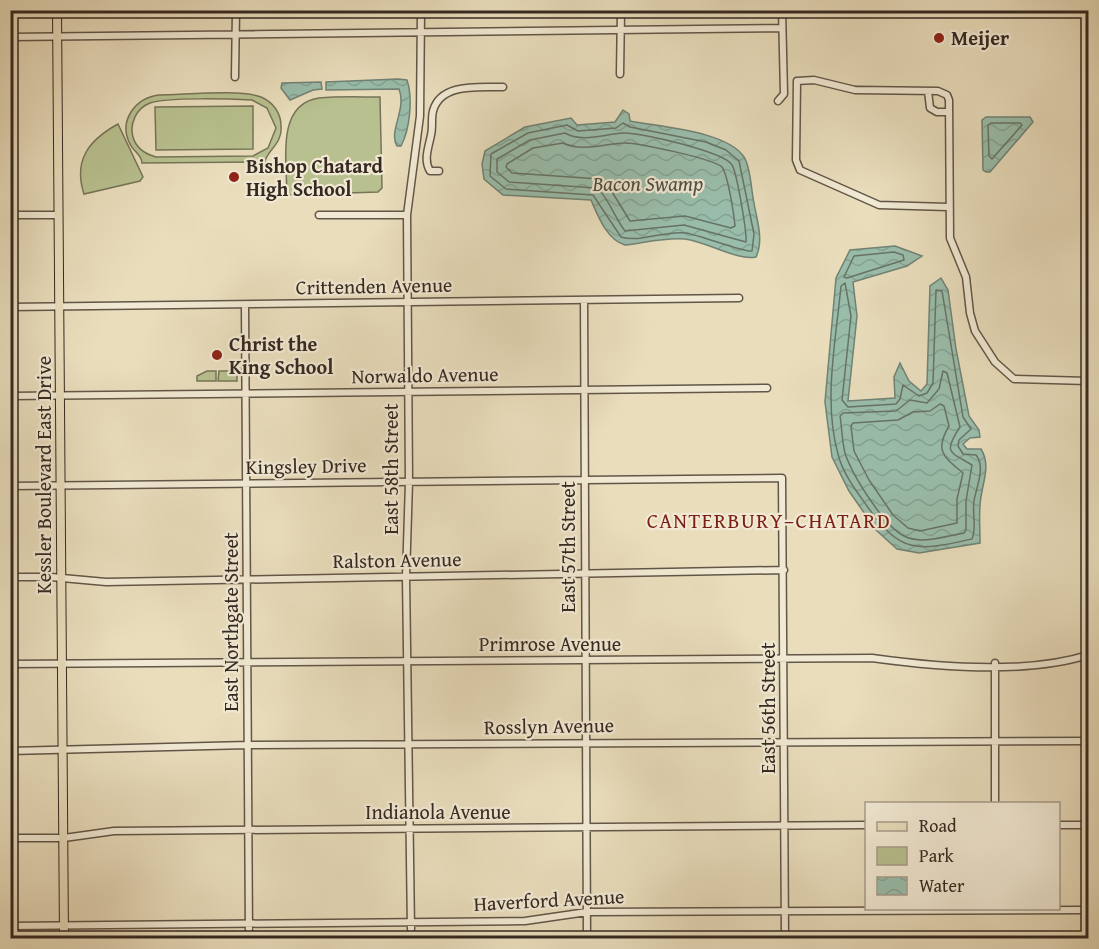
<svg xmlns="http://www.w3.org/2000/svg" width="1099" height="949" font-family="'Gentium Book Plus',serif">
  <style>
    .green { fill: #b8c08f; stroke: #767458; stroke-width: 1.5; fill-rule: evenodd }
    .water { fill: url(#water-waves); stroke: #718274; stroke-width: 1.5 }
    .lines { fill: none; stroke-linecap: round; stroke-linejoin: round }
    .shore { stroke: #677366; stroke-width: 1.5 }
    .minor-casing { stroke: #625648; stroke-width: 9 }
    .major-casing { stroke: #352922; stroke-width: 10 }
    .minor { stroke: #f1e9d3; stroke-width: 6 }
    .major { stroke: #e9ddbc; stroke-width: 8 }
    .poi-dot { fill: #8f2418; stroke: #f1e9d3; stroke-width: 2 }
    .labels { text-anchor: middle; stroke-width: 4.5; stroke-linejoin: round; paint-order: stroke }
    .poi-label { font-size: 20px; font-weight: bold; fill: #352922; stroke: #f1e9d3; text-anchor: start }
    .street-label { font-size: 20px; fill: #352922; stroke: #f1e9d3 }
    .water-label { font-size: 21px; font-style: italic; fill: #4e4e44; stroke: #f1e9d3 }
    .neighbourhood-label { font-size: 21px; letter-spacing: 1.5px; fill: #7a1f14; stroke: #f1e9d3 }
  </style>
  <defs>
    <pattern id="water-waves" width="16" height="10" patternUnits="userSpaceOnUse" patternTransform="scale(1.5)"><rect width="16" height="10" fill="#99bdab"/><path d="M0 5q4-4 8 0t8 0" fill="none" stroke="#84a293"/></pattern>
  </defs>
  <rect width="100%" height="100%" fill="#e9ddbc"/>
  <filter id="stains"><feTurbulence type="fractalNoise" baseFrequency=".00333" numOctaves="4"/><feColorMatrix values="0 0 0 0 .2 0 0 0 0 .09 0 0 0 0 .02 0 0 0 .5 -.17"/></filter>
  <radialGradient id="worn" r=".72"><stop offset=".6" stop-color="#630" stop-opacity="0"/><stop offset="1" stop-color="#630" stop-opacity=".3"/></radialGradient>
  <path class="green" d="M159,95C183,95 241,89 261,97C273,102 281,113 281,126C283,144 266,151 265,162L142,163C142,155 133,151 130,144C118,121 135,98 159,95ZM252,100L267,108L276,128L268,148L253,156L156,157C145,154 136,148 133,137C129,123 137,108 150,103C165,97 233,99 252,100Z
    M380,97L382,188L378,192L287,195C287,165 275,104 319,98C338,96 360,97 380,97Z
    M253,106V149L156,150L155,107Z
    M118,124L143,177L140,181L84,194C73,160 89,140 118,124Z
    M207,371H216V381H197V376Z
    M219,371H237V381H218Z"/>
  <path class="water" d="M398,79L407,80C413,98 410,129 401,146H397C388,131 407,110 399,89L326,90V82Z
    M321,82L322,89L313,90L290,100L281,88L282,83Z
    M623,110L629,114L630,121C660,127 727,131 744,157C751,168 751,190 754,203C757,221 764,240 756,257C737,261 708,242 685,239C666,237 643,243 625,245C607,240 598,216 591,200L503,195L484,179L482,164L485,151L525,127L571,118L577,125L615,122Z
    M986,117H1030L1033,122L990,172H986L983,170L982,120Z
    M895,246L922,256L907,266L853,282L857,316L848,401L895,398L894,377L900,363L909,381L921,391L927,384L930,286L941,278L948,290L956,349L969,416L979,430L980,437L970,438L963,444L967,449H981C992,467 981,485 980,505C979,517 980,530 980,543L919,553L897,549L876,530L849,491L832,457L825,402L836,278L850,250Z"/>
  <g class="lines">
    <path class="shore" d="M623,123L630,127L706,142L726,150L739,161L754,234L752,251C745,253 700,235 686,233C665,230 641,243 621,237L593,195L506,189L490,176L491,154L528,133L567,125L578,131L616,128Z
      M991,123H1020L1022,125L992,159L989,156L988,125Z
      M565,133C582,143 605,134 623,133C639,132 725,152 732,165C737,173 747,233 746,242L684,225L625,231C615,219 608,196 596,188L509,182L497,172V159L530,140Z
      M563,143C581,152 604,144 623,143C636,142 714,159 722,167C728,175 734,215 735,226L731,228L685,216L630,221L609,187L600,179L512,173L506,167L507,164L533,148Z
      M894,252L903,255L904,260L847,278L844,277L854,256Z
      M845,283L851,316L842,400L848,407L896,404L900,399L903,385L919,396L927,393L933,383L936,290L942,291L963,417L971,429L959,440L958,446L963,454L976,455C986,467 976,488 974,501C972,513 977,527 972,539C918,551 901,555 867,506C856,491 842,472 838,454C823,401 836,340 841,286Z
      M943,371L947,373L960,427C942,454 951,452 972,465L966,501V530L964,533C946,536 921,545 904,536C884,526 852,475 845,453C842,442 842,428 840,416L843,413L896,411L910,400L927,403L939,389Z
      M940,404L944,406L949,426C934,451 944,457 963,473L957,499V523L920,531L908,528L893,515L869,480L854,451L851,426L853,423L898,420L913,412L930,411Z"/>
    <defs>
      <path id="minor" d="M10,37L782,28
        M620,74L621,10
        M235,77L236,10
        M928,91L930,108L937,112H948
        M778,101L784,94L782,10
        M439,171H430C423,160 429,146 431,135C433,127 431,119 433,111C441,82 480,88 503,87
        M948,207L879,205L800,170L796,160L797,81L814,80L855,90L938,91L947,95L949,100L950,238L966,277L970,313L975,331L995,362L1014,379L1088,381
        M10,215H58
        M319,215H407
        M584,300L587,938
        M245,306L249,938
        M10,307L739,298
        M10,396L767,388
        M10,486L782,478L785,938
        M10,577H51L106,582L784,570
        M995,663V804
        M10,664L872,658C937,667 1025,675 1088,655
        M10,751L248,745L1088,741
        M1058,825H1088
        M10,838H64L114,831L866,825
        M10,926L525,921L587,912L1088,910
        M411,929L406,577L409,482L407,215L420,116L421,10"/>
      <path id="major" d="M57,10L64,938"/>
    </defs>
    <use href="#minor" class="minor-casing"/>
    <use href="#major" class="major-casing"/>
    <use href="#minor" class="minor"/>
    <use href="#major" class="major"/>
  </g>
  <g class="poi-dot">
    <circle cx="939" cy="38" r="6"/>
    <circle cx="234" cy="177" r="6"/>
    <circle cx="217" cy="355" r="6"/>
  </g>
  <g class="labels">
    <g class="poi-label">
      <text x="951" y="45">Meijer</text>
      <text x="246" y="173">Bishop Chatard<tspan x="246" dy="23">High School</tspan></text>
      <text x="229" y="351">Christ the<tspan x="229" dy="23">King School</tspan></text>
    </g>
    <g class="street-label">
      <text transform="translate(374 286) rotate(-1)" y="7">Crittenden Avenue</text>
      <text transform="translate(425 375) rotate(-1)" y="7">Norwaldo Avenue</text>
      <text transform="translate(306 466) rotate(-1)" y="7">Kingsley Drive</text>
      <text transform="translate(391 469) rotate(-90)" y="7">East 58th Street</text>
      <text transform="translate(44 475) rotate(-90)" y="7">Kessler Boulevard East Drive</text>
      <text transform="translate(568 547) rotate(-90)" y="7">East 57th Street</text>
      <text transform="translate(397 560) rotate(-1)" y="7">Ralston Avenue</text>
      <text transform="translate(231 622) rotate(-90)" y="7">East Northgate Street</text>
      <text x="550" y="651">Primrose Avenue</text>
      <text transform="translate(768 708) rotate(-90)" y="7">East 56th Street</text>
      <text transform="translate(549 726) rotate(-1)" y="7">Rosslyn Avenue</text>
      <text x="438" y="819">Indianola Avenue</text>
      <text transform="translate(549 900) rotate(-3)" y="7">Haverford Avenue</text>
    </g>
    <g class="water-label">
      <text x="648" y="191">Bacon Swamp</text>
    </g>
    <g class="neighbourhood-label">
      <text x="769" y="528">CANTERBURY–CHATARD</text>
    </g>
  </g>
  <rect width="1099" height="949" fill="none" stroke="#e9ddbc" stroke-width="36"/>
  <rect x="12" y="12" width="1075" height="925" fill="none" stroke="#352922" stroke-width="3"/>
  <rect x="18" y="18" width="1063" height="913" fill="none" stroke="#352922" stroke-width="1.5"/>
  <rect x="865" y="802" width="195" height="108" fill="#f1e9d3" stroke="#a69c8c" stroke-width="1.5"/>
  <rect x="877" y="822" width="30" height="9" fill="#e9ddbc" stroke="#a69c8c" stroke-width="1.5"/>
  <text x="919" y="832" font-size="18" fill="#352922">Road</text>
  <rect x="877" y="847" width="30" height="18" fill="#b8c08f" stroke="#a69c8c" stroke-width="1.5"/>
  <text x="919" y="862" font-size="18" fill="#352922">Park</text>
  <rect x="877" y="877" width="30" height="18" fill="url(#water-waves)" stroke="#a69c8c" stroke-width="1.5"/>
  <text x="919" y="892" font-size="18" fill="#352922">Water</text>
  <rect width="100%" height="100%" filter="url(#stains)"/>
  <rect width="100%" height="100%" fill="url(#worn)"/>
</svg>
